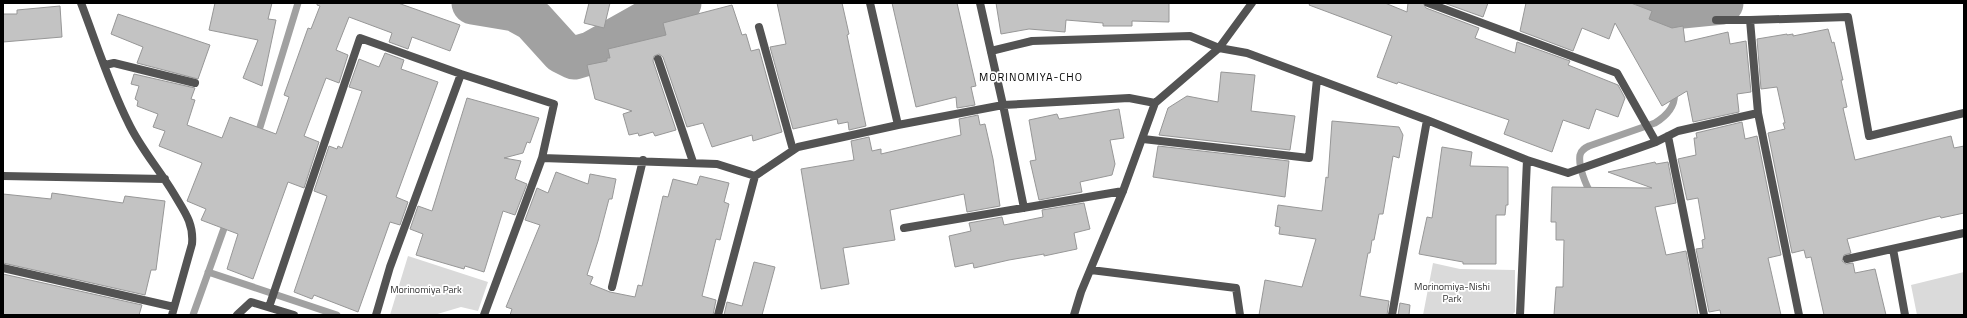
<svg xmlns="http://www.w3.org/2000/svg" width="1967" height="318" font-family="'Titillium Web',sans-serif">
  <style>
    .green { fill: #dadada }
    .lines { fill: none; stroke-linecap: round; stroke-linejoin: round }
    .stream { stroke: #a1a1a1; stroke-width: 7 }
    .river { stroke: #a1a1a1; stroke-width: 43 }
    .building { fill: #c3c3c3; stroke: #979797 }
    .service { stroke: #535353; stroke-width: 8 }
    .minor { stroke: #535353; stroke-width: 8 }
    .labels { text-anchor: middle; stroke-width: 3.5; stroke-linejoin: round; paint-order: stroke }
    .park-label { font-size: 10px; fill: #313131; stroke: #fff }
    .neighbourhood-label { font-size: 11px; letter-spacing: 1px; fill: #000; stroke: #fff }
  </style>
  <rect width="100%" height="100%" fill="#fff"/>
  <path class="green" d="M408,256L488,282L478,311L461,307L434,315H390Z
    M1433,263L1460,269L1515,270V312L1512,315H1423Z
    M1964,272V315H1917L1911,285Z"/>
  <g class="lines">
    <path class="stream" d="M1662,9L1666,34
      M257,137L298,3
      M1592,195C1586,186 1578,166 1580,155C1581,150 1585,148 1589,146L1655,123C1668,115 1677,105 1674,89
      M208,272L337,315
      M193,315L227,220"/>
    <path class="river" d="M473,3L515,10L533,20L562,52L574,58L591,53L680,3
      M1657,3L1662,9L1722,3"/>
  </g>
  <path class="building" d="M215,3H272L268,19L276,20L262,86L243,78L258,40L209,30Z
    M317,3H398L460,25L450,51L412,37L408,49L389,42L392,33L349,17L336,50L348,55L339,83L326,78L304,136L319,142L304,188L288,182L253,279L227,269L238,234L201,220L206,209L187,201L202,163L159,146L165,131L153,127L158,114L137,106L138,101L135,99L139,86L131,84L134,74L195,88L191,99L195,100L187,125L222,138L230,117L276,134L289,97L284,95L308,28L311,29L320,6L317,5Z
    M589,3H610L604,28L584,23Z
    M777,3H842L849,34L847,35L866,126L849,130L848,122L838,124L837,119L793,129L770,47L786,44Z
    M892,3H957L976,86L971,87L975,105L957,108L956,97L916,107Z
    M996,3H1169V22L1132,21V26H1103V23L1066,20L1065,32L1029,29L1001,34Z
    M1310,3H1385L1407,12L1408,3H1423L1426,8L1479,28L1475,38L1515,53L1517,42L1570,61L1568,65L1618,85L1625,98L1618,117L1596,109L1589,129L1563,120L1552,152L1504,134L1509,120L1398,82L1397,84L1377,77L1392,36L1309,5Z
    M1444,3H1488L1483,17Z
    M1526,3H1631L1652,11L1649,19L1672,28L1683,26L1685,42L1728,32L1730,44L1746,41L1751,92L1737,94L1739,112L1693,122L1687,91L1662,106L1615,23L1609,39L1582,28L1573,51L1520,31Z
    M732,5L742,35L746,34L751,51L759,49L782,132L753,141L752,135L712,147L703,123L687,127L663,57L659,54L654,56L653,61L676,130L655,136L653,132L639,136L638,133L629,135L623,114L632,111L595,99L587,65L607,61V58H610L608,49L666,35L663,23Z
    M60,6L62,37L3,42V14H17V10Z
    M118,14L210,45L198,79L137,63L143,47L111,34Z
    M1828,29L1832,43L1834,42L1843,80H1841L1847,107L1843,108L1855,160L1951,136L1954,148L1964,146V213L1941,218L1940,216L1847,239L1851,253L1844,255L1842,261L1846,264L1853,263L1855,273L1875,269L1886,315H1824L1811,257L1806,258L1804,250L1792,253L1768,133L1785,129L1783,123H1785L1777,87L1761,89L1757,39L1787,34V35L1793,34V36Z
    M385,53L404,60L401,69L438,82L396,197L408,202L400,225L390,222L358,312L314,295L312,299L294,292L327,196L314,191L329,146L337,149L338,146L342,148L362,91L349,87L359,59L379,67Z
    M1221,72L1255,75L1251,111L1295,116L1290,150L1159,135L1168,108L1187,96L1218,102Z
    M467,98L539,118L530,143L527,142L523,153L504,158L521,161L515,179L527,184L515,215L503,211L484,272L465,266L464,269L416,255L423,234L410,229L418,206L432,211Z
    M1119,109L1124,138L1110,140L1115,164L1112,175L1080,182L1082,192L1039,200L1030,161L1036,160L1029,120L1057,114L1059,119Z
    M978,115L980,125L985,124L993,159L1000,206L967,212L964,194L890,210L895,240L843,248L849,284L821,289L801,169L854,160L851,141L869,137L872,151L881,149V154L961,135L959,119Z
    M1332,121L1399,127L1403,135L1399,158L1393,156L1383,214H1379L1374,240H1372L1370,253H1368L1360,296L1389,301L1387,315H1259L1265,280L1302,287L1316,239L1279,234L1280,227L1275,226L1278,205L1322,211L1326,177L1328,178Z
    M1742,122L1745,139L1757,136L1781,255L1768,258L1781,315H1721L1720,310L1709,312L1696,249L1703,248L1702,240L1705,239L1698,198L1687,200L1678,159L1696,155L1694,138H1697L1696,133Z
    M1158,146L1289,161L1285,197L1153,177Z
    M1442,147L1472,152L1470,166L1508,167V205H1506L1505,215H1496V264H1463V262L1419,254L1427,217L1432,218Z
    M1655,162L1656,164L1668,162L1676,203L1655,207L1666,255L1686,251L1698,315H1554L1556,287H1563L1564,240H1556V222H1551L1552,187L1652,188L1608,172Z
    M556,172L588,184L590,174L616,179L612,199H609L598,241L587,275L593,277L590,284L610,292L635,297L638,285L642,286L663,196L668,197L673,179L697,185L700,176L729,183L724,202L729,204L720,240L716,239L702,296L716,300L713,315H510L512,309L506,307L540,225L525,220L537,188L548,193Z
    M52,193L123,203L125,196L165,201L156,270H151L145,295L3,263V194L51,199Z
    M1084,203L1090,229L1074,233L1077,249L1044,256V254L1009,260L974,268L973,263L955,267L949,236L971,231L969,223L1002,217L1004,225L1043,217L1042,210Z
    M754,262L775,267L762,315H724L727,302L742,306Z
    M3,274L142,305L139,315H3Z
    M1400,303L1410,305L1409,315H1398Z"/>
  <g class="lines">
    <path class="service" d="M991,51L1032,41L1190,36L1219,48"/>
    <path class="minor" d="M81,3C96,42 109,84 128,122C140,148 159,169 174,194C184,211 194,223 192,244L172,315
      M870,3L898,125
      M980,3L1003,105L1129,98L1155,103
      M1428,3L1617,73L1656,142
      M1716,20H1750
      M759,27L793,150
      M1219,48L1247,53L1427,120L1527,160L1520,315
      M658,59L693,162
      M105,65L114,63L195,83
      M1668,136L1704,315
      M1143,139L1309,158L1317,79
      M542,158L717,164L755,176L798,147L898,125L1003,105L1024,208
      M1527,160L1568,173L1656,142L1678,131L1758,113
      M3,176L165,179
      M904,228L1123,191
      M1893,249L1905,315
      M1847,259L1964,233
      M3,268L174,307
      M1091,270L1236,288L1240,315
      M612,287L643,160
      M269,307L360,38L461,74L554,104L542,158L484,315
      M237,315L251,302L294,315
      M376,315L390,267L461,74
      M718,315L755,176
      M1074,315L1081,292L1123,191L1155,103L1219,48L1252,3
      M1392,315L1427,120
      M1799,315L1758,113L1750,20L1848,17L1869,136L1964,113"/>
  </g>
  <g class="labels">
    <g class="park-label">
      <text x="1452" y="290">Morinomiya-Nishi<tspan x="1452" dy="12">Park</tspan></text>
      <text x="426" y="293">Morinomiya Park</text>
    </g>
    <g class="neighbourhood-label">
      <text x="1031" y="81">MORINOMIYA-CHO</text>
    </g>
  </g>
  <rect width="1967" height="318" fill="none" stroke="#000000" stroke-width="8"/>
</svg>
